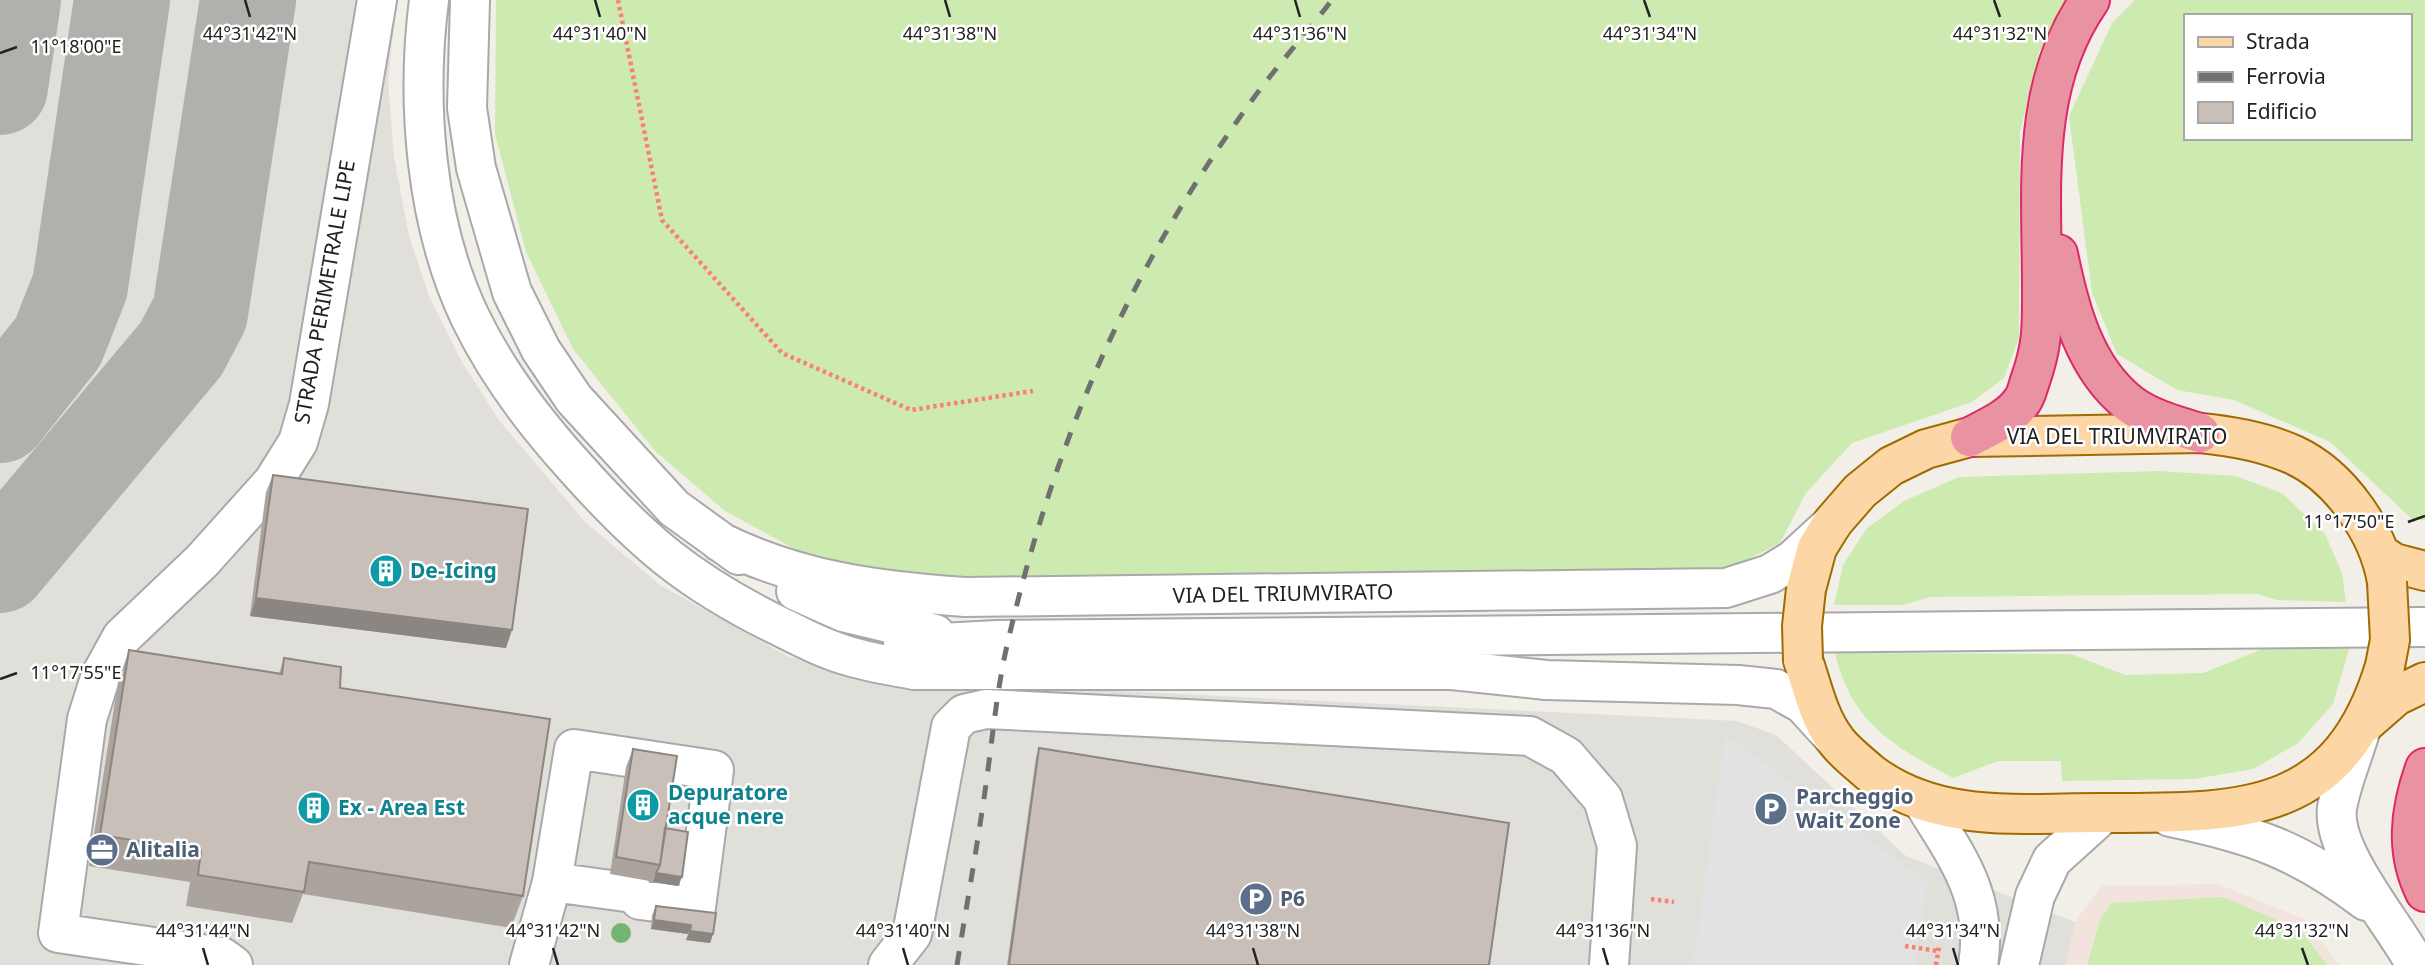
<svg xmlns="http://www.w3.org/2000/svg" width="2425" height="965" font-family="'Noto Sans',sans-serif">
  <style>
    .military { fill: #f3e3dd }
    .airport { fill: #e1dfda }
    .grass { fill: #cdebb0; fill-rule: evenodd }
    .parking { fill: #e2e2e2 }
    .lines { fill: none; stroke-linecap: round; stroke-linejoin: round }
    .taxiway { stroke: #b1b0ac; stroke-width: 96 }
    .minor-casing { stroke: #a9a9a9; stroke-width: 42 }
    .major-casing { stroke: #a06b00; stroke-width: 42 }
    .highway-casing { stroke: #dc2a67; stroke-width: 42 }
    .path { stroke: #fa8072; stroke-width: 4.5; stroke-dasharray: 3.5 3.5; stroke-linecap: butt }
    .minor { stroke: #fff; stroke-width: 38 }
    .major { stroke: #fcd6a4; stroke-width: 38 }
    .highway { stroke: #e892a2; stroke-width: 38 }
    .rail { stroke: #707070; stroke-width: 5; stroke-dasharray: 14 14; stroke-linecap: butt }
    .major-bridge-casing { stroke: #a06b00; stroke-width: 42; stroke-linecap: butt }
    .major-bridge { stroke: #fcd6a4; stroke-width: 38 }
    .tree { fill: #74b475 }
    .wall { fill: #aba49e }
    .shaded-wall { fill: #8b8681 }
    .building { fill: #c7bfb8; stroke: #8b8681; stroke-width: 2 }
    .ticks { fill: none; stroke: #222; stroke-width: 2.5 }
    .labels { text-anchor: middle; stroke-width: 5; stroke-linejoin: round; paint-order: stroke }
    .street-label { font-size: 21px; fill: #222; stroke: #fff }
    .culture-label { font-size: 21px; font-weight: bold; fill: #0d838f; stroke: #fff; text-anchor: start }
    .service-label { font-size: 21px; font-weight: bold; fill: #4e5e75; stroke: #fff; text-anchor: start }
    .ticks-label { font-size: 18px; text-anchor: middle; fill: #222; stroke: #fff; stroke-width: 5; stroke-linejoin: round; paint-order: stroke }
  </style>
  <rect width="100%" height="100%" fill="#f2efe9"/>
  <path class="military" d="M2218,884L2304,919L2339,965H2066L2075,922L2101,886Z"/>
  <path class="airport" d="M0,0H397L388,81L394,157L409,236L429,296L459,357L498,419L585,522L660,585L789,657L931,682L1737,721L1776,735L1906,856L2075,922L2066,965H0Z"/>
  <path class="grass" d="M496,0H2071L2039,52L2020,132L2019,338L2004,378L1972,402L1852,443L1806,493L1780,543L1717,575L917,579L815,560L725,511L655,451L573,349L526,252L495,134Z
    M2135,0H2425V520H2413L2330,442L2234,400L2177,390L2117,354L2092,293L2069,116L2112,23ZM2185,16H2409V138H2185Z
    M2160,471L2236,476L2282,493L2325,534L2342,573L2346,602L2277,600L2257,594L1930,597L1903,605H1834L1843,565L1867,528L1904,501L1959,477Z
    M2270,646H2350L2333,704L2298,743L2253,769L2194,779L2062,781L2061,761H1998L1953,778C1893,746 1851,723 1835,653L2071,654L2125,675L2203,673Z
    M2223,897L2301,930L2327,965H2087L2100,920L2111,903Z"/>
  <path class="parking" d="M1725,735L1928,882L1915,965H1693Z"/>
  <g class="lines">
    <path class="taxiway" d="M0,87L13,0
      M0,415L58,342L80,286L122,0
      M0,565L181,349L200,313L248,0"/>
    <defs>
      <path id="minor" d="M429,0C416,101 425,223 470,317C497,373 534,422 576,468C642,542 689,582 779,626C803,638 826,650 852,657C872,663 894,666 914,670H1452L1546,680L1738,685L1776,689L1803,704L1832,736
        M470,0L467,108L476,168L512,292L541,350L574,399L674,508L739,555
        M720,542C800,581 877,591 965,597L1726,588L1770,574L1793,560L1832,524
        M796,591L843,612L935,634
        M903,645L997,640L2425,627
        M2362,725C2355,751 2341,783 2337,808C2331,852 2395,925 2416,965
        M1923,802C1957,857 1989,898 1978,965
        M2170,817C2252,834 2299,850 2366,901
        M233,965L222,957L58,933L87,719L101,675L122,637L202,561L273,482L298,442L309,404L377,0
        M529,965L552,882L574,749L714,770L696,907L640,900L633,893L552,882
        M888,965L912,934L951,727L964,714L986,709L1530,736L1566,756L1603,799L1617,846L1609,965
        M2019,965L2035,896L2052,860L2104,813"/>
      <path id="major" d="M2380,554L2394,563L2425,571
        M1806,589L1817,548L1833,522L1860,491L1891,466L1926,449L1970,437L2200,433C2232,436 2265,442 2294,455C2341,477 2379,533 2387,582
        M1803,660C1812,686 1818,716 1835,739C1843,751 1858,762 1869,772C1936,824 2020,813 2099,813C2235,812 2338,821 2385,666
        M2364,724L2396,696L2425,682"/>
      <path id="highway" d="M2058,254C2069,308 2084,368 2130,404C2150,419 2177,426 2200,433
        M1970,437C1987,428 2011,418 2022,401C2026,396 2028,387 2030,381C2043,344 2042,327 2042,288C2042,188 2030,86 2090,0
        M2425,768C2410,810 2405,852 2425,892"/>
    </defs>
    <use href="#minor" class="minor-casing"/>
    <use href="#major" class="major-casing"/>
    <use href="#highway" class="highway-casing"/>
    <path class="path" d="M618,0L662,220L782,353L911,410L1033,391
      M1651,899L1674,902
      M1905,946L1938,951
      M1936,965L1939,946"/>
    <use href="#minor" class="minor"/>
    <use href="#major" class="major"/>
    <use href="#highway" class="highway"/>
    <path class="rail" d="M957,965C966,909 976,853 984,798C992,745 996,692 1008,641C1055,439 1128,272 1250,103C1275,68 1305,35 1332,0"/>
    <defs>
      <path id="major-bridge" d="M1803,660L1802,626L1806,589
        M2385,666L2390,640L2387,582"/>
    </defs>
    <use href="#major-bridge" class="major-bridge-casing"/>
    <use href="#major-bridge" class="major-bridge"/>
  </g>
  <circle class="tree" cx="621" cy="933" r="10"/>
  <path class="wall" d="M273,475L506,648L250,616L266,492Z
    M129,650L279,674L284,658L340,688L523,896L511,928L303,894L292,923L186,906L190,882L89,866L118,682Z
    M1039,748L1489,965H1007L1036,757Z
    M633,749L665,828L678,886L610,874L626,767Z
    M656,906L713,934L710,943L686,940L688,934L651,929L652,915Z"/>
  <path class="shaded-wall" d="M256,598L512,630L506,648L250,616Z
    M656,873L682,877L678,886L653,882Z
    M654,920L691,925L688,934L651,929Z
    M690,931L713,934L710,943L686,940Z"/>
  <path class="building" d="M273,475L528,509L512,630L256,598Z
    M129,650L282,674L284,658L341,667L340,688L550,719L523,896L309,862L304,892L198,875L201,851L100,835Z
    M1039,748L1509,823L1489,965H1009Z
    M633,749L677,756L660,865L616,857Z
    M665,828L688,832L682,877L656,873L660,865Z
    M656,906L716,913L713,934L690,931L691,925L654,920Z"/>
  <path class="ticks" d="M245,0L250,17M595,0L600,17M945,0L950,17M1295,0L1300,17M1644,0L1650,17M1994,0L2000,17M0,53L17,47M2408,522L2425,516M0,679L17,673M203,948L208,965M553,948L558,965M903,948L908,965M1253,948L1258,965M1603,948L1608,965M1953,948L1958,965M2302,948L2308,965"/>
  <defs>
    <symbol id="building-disc" viewBox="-11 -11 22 22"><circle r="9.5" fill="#0f9aa8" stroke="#fff"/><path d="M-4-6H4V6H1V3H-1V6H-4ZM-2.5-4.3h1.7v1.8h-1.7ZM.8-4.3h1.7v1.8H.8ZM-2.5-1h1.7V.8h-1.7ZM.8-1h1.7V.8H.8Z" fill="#fff"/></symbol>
    <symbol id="parking-disc" viewBox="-11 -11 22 22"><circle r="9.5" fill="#5c6f8a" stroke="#fff"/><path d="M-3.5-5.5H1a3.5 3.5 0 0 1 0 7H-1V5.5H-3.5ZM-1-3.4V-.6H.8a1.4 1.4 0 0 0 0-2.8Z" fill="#fff"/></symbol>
    <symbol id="office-disc" viewBox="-11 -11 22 22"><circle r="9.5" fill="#5c6f8a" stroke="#fff"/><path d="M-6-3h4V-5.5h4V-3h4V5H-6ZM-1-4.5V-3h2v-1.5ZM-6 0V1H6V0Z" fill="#fff"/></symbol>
  </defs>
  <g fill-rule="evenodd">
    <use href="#building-disc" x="367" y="552" width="38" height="38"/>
    <use href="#building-disc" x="624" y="786" width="38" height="38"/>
    <use href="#building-disc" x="295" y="789" width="38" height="38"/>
    <use href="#parking-disc" x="1752" y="790" width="38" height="38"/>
    <use href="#office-disc" x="83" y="831" width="38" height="38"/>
    <use href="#parking-disc" x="1237" y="880" width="38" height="38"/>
  </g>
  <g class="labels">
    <g class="street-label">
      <text transform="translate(325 292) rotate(-80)" y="7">STRADA PERIMETRALE LIPE</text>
      <text x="2117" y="444">VIA DEL TRIUMVIRATO</text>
      <text transform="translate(1283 594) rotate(-1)" y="7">VIA DEL TRIUMVIRATO</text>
    </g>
    <g class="culture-label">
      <text x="410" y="578">De-Icing</text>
      <text x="668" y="800">Depuratore<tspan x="668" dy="24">acque nere</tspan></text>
      <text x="338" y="815">Ex - Area Est</text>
    </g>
    <g class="service-label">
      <text x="1796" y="804">Parcheggio<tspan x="1796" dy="24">Wait Zone</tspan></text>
      <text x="126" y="857">Alitalia</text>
      <text x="1280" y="906">P6</text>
    </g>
  </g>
  <g class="ticks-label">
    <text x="250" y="40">44°31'42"N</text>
    <text x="600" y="40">44°31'40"N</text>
    <text x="950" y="40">44°31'38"N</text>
    <text x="1300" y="40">44°31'36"N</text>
    <text x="1650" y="40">44°31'34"N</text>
    <text x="2000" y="40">44°31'32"N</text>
    <text x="76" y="53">11°18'00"E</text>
    <text x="2349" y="528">11°17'50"E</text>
    <text x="76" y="679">11°17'55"E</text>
    <text x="203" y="937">44°31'44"N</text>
    <text x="1953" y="937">44°31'34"N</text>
    <text x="553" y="937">44°31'42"N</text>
    <text x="903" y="937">44°31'40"N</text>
    <text x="1253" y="937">44°31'38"N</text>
    <text x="1603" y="937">44°31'36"N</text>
    <text x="2302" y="937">44°31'32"N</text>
  </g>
  <rect x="2184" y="14" width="228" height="126" fill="#ffffff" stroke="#a7a7a7" stroke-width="2"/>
  <rect x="2198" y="37" width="35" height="10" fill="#fcd6a4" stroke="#a7a7a7" stroke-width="2"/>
  <text x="2246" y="49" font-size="21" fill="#222222">Strada</text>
  <rect x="2198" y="72" width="35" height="10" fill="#707070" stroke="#a7a7a7" stroke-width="2"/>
  <text x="2246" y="84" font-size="21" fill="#222222">Ferrovia</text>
  <rect x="2198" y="102" width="35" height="21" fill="#c7bfb8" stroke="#a7a7a7" stroke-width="2"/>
  <text x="2246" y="119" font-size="21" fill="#222222">Edificio</text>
</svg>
